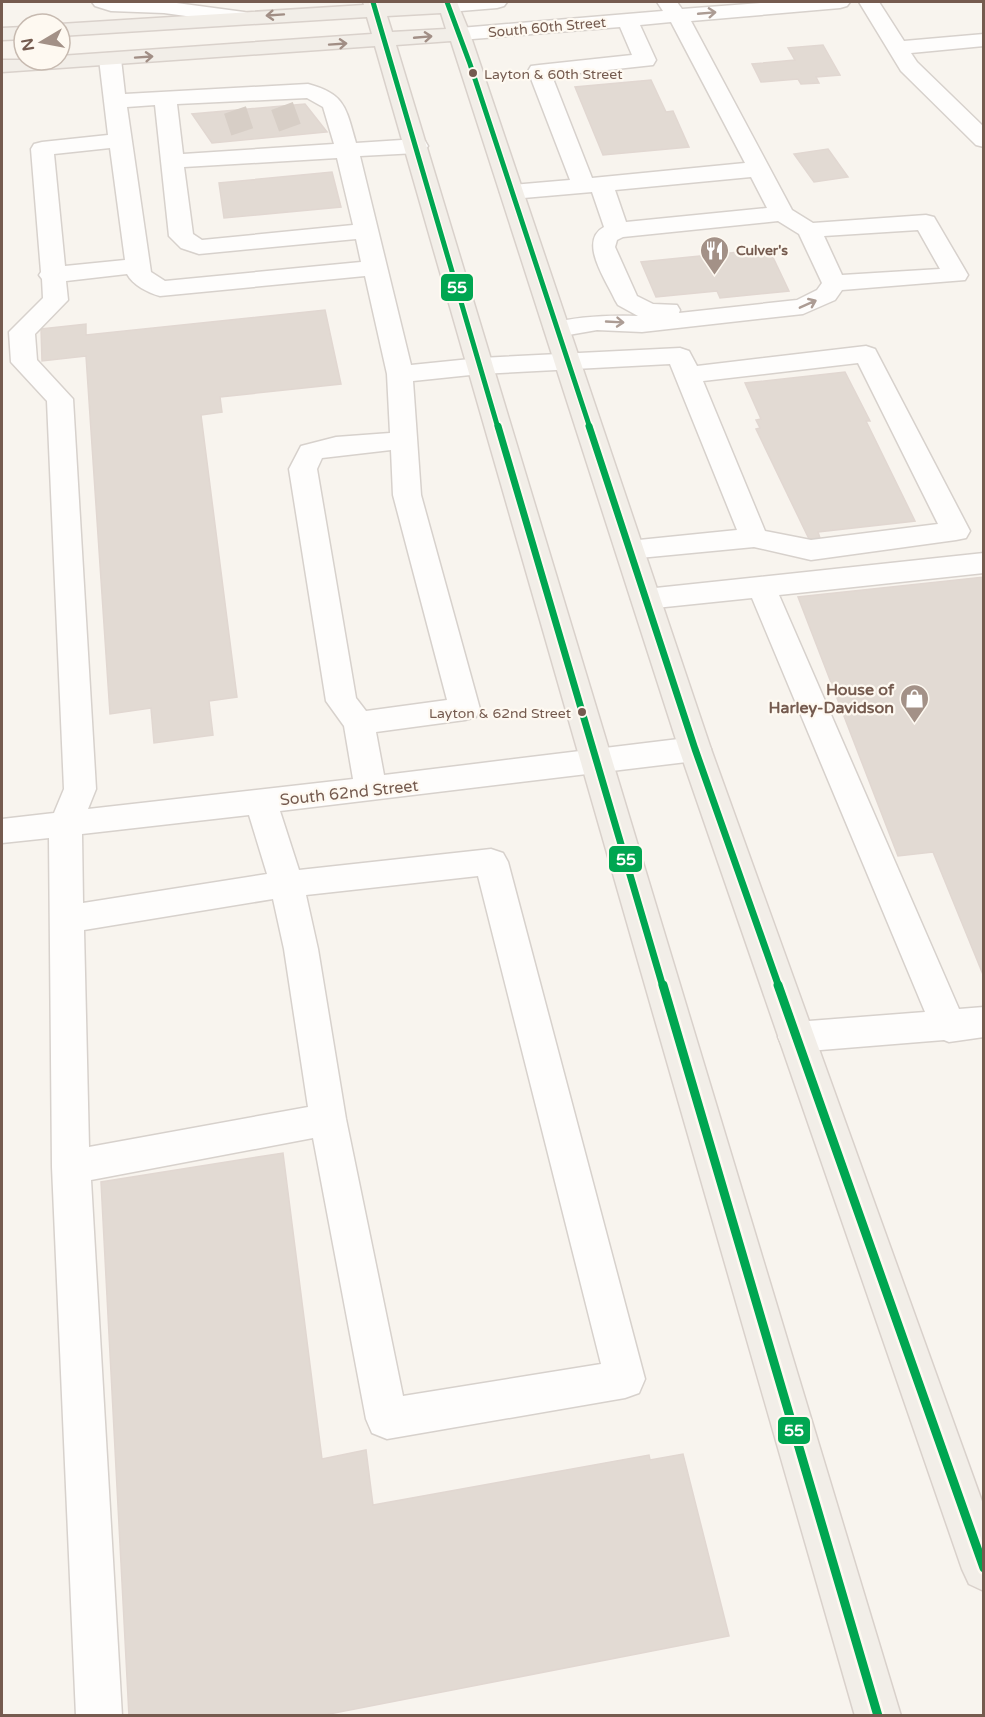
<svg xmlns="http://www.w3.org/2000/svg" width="985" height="1717" font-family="'Varela Round',sans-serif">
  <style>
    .building { fill: #e2dad3; stroke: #e1d7d1; stroke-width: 1.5 }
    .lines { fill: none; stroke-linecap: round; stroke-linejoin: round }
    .minor-tunnel { stroke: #d7cec6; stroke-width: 23; stroke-dasharray: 23 12; stroke-linecap: butt }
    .minor-casing { stroke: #d7d1cc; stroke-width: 3 }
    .major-casing { stroke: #d9d1cb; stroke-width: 3 }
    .minor { fill: #fefdfc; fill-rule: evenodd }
    .major { fill: #f2eee8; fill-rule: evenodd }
    .bus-1-far2-casing { stroke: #fef9f1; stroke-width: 8 }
    .bus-1-far1-casing { stroke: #fef9f1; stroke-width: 11 }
    .bus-1-casing { stroke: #fef9f1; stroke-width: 14 }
    .bus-1-far2 { stroke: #00a651; stroke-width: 5 }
    .bus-1-far1 { stroke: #00a651; stroke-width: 7 }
    .bus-1 { stroke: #00a651; stroke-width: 9 }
    .oneway { stroke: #ac9c94 }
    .oneway2 { stroke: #a18e85 }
    .bus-dot { fill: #755b4f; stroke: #fef9f1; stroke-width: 2 }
    .labels { text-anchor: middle; stroke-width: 4.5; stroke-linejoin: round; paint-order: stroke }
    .far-street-label { font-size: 14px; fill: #755b4f; stroke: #fef9f1 }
    .bus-label { font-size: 14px; fill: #755b4f; stroke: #fef9f1; text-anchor: start }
    .far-poi-label { font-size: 14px; font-weight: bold; fill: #755b4f; stroke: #fef9f1; text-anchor: start }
    .poi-label { font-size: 16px; font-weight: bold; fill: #755b4f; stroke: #fef9f1; text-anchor: end }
    .street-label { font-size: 16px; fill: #755b4f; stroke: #fef9f1 }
    .line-badge { stroke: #fef9f1; stroke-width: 2 }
    .badge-label { font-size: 16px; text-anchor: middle; font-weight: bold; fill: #fff }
  </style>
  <rect width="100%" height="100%" fill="#f8f4ee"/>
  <path class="building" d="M823,45L840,75L816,77L819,83L801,84L798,79L761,82L752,64L795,60L788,48Z
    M651,80L666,112L673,111L689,147L603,155L575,87Z
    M305,104L327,132L212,143L192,114Z
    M828,149L848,177L814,182L794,154Z
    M332,172L341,207L224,218L219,183Z
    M769,249L789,291L720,298L717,291L656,297L641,262Z
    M325,310L341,384L220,397L222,412L201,415L237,697L209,701L213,735L154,743L151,708L110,714L86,356L42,361L41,329L86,324V335Z
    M845,372L870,421H866L915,521L818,532L820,538L809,539L756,429L760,428L756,420L761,419L745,383Z
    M984,577V977L933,852L898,856L798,597Z
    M283,1153L322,1459L366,1450L373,1505L649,1455L650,1460L683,1454L729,1636L319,1716H129L101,1182Z"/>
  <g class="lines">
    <path class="minor-tunnel" d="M282,106L293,136
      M235,110L245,140"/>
    <defs>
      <path id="minor" d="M92,2H169L244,12L251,14L254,18L251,22L244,24L164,13L111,11L95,6Z
        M441,2H507L504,6L497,8L448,12L441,10L438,6Z
        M657,2H677L682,9L773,2H850L847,6L840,8L691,21L792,210L813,223L926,215L934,217L968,275L965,280L842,290L835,300L803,314L642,332L597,330L557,337L548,334L544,329L548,324C579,316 607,315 638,316L618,305L615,300C606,280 578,241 604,227L592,192L512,199L504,197L500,192L504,187L512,185L570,180L528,71L531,66L539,65L632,55L620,27L460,40L453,38L450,34L453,30L460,28L663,11ZM671,22L745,163L592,178L552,76L653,65L656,60L640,25ZM751,177L767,208L626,222L615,190ZM778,221L799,234L822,283L817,290L797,300L679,313L680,310L677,305L653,304L637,296L615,247L617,240L623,237ZM918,230L940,269L842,275L824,236Z
        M859,2H879L904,41L984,34V46L911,53L917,62L984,127V147L976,145L901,71Z
        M110,53L118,54L121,59L125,94L308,84C346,94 346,109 356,143L417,139L425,141L428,146L425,151L417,153L360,156L411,365L480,358L680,348L689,351L697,366L866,346L875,349L970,531L966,538L956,540L811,560L754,547L629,559L619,556L615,549L619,542L737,530L670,364L480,374L413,381L421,495L480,709L476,717L465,720L376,732L384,775L695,737L706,741L711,749L706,757L695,761L280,811L299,870L491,849L503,853L508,862L645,1379L639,1393L625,1398L387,1439L372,1433L366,1419L313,1138L91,1180L122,1716H76L52,1167L49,838L2,843V819L54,813L64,789L47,401L11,362L9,332L43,298L42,279L39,275L41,272L31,149L34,144L42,142L108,135L99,59L102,54ZM307,98L323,107L334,144L183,154L177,104ZM155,105L169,236L181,248L199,254L356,239L361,262L165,281L151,272L127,107ZM110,148L125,260L65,266L54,154ZM337,158L353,225L202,240L193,234L184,167ZM127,274C133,285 148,293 160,296L365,276L387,374L390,433L336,437L301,446L289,469L326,701L344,726L353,779L88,809L96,789L73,399L37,360L35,334L68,300L66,281ZM858,363L938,524L811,540L765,531L703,381ZM391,450L393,495L447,700L366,711L356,698L317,469L322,458ZM249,815L267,874L83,903L82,834ZM478,876L601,1364L403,1396L346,1119L318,949L306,895ZM273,899L284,949L308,1107L89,1147L84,930Z
        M984,553V573L779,595L959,1009L984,1007V1037L949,1042L944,1040L796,1052L783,1048L778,1037L783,1026L796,1022L925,1012L752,598L646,609L636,606L631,599L636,592L646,589Z"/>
      <path id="major" d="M363,2H457L470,34L711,749L984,1507V1591L969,1584L962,1569L679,749L451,41L396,45L901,1716H855L375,46L2,72V60H60V56L372,34L367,17L60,36V24L364,5ZM441,13L446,29L392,32L387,16Z
        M24,27V39L2,40V28Z"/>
    </defs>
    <use href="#minor" class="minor-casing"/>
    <use href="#major" class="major-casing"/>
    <use href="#minor" class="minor"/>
    <use href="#major" class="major"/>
    <defs>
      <path id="bus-1-far2" d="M373,2L498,428
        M447,2L470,64L590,428"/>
      <path id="bus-1-far1" d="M498,426L663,987
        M589,426L695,749L779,987"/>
      <path id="bus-1" d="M663,985L878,1716
        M778,985L984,1568"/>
    </defs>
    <use href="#bus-1-far2" class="bus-1-far2-casing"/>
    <use href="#bus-1-far1" class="bus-1-far1-casing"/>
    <use href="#bus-1" class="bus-1-casing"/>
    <use href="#bus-1-far2" class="bus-1-far2"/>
    <use href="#bus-1-far1" class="bus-1-far1"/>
    <use href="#bus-1" class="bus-1"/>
  </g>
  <defs><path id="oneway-shaft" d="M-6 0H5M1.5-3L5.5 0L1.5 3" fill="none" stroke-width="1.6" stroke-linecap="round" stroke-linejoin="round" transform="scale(1.5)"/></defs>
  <g class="oneway">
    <use href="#oneway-shaft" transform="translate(707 13) rotate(-5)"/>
    <use href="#oneway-shaft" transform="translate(808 304) rotate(-24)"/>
    <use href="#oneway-shaft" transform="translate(615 322) rotate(3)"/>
  </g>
  <g class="oneway2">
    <use href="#oneway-shaft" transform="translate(275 15) rotate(176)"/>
    <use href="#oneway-shaft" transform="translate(423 37) rotate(-5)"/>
    <use href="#oneway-shaft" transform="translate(338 44) rotate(-4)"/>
    <use href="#oneway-shaft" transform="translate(144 57) rotate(-4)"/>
  </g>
  <defs>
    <symbol id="restaurant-pin" viewBox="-11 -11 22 30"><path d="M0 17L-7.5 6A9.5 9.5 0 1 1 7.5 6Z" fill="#a39187" stroke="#fef9f1"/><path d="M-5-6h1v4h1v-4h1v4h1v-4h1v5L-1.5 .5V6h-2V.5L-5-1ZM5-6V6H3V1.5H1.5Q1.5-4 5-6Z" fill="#fff"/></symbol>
    <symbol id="shop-pin" viewBox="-11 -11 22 30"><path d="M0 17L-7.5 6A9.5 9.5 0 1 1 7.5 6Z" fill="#a39187" stroke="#fef9f1"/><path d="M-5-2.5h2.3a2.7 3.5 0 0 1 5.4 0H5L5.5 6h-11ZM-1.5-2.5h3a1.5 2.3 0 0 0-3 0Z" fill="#fff"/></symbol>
  </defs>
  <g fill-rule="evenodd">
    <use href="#restaurant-pin" x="698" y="234" width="33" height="45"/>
    <use href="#shop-pin" x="898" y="682" width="33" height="45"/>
  </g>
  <g class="bus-dot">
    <circle cx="473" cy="73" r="5"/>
    <circle cx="582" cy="712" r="5"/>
  </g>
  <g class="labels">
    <g class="far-street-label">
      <text transform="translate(547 27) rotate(-5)" y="5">South 60th Street</text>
    </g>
    <g class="bus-label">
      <text x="484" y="79">Layton &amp; 60th Street</text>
      <text x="571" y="718" text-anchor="end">Layton &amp; 62nd Street</text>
    </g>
    <g class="far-poi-label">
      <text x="736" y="255">Culver's</text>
    </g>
    <g class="poi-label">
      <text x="894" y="695">House of<tspan x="894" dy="18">Harley-Davidson</tspan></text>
    </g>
    <g class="street-label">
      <text transform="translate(349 792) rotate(-6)" y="6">South 62nd Street</text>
    </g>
  </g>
  <g class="line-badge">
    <rect x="440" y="273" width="34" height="29" rx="6" fill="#00a651"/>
    <rect x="608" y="845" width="35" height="28" rx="6" fill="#00a651"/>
    <rect x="777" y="1416" width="34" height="29" rx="6" fill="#00a651"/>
  </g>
  <g class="badge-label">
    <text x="457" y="293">55</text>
    <text x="626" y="865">55</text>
    <text x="794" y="1436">55</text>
  </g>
  <rect width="985" height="1717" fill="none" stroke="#755b4f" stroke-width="6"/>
  <g transform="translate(42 42) rotate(260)"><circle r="28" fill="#fef9f1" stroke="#c7bab0" stroke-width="1.5"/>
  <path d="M0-4.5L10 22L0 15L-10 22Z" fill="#a39187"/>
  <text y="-9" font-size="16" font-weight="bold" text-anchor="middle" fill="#755b4f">N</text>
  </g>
</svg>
